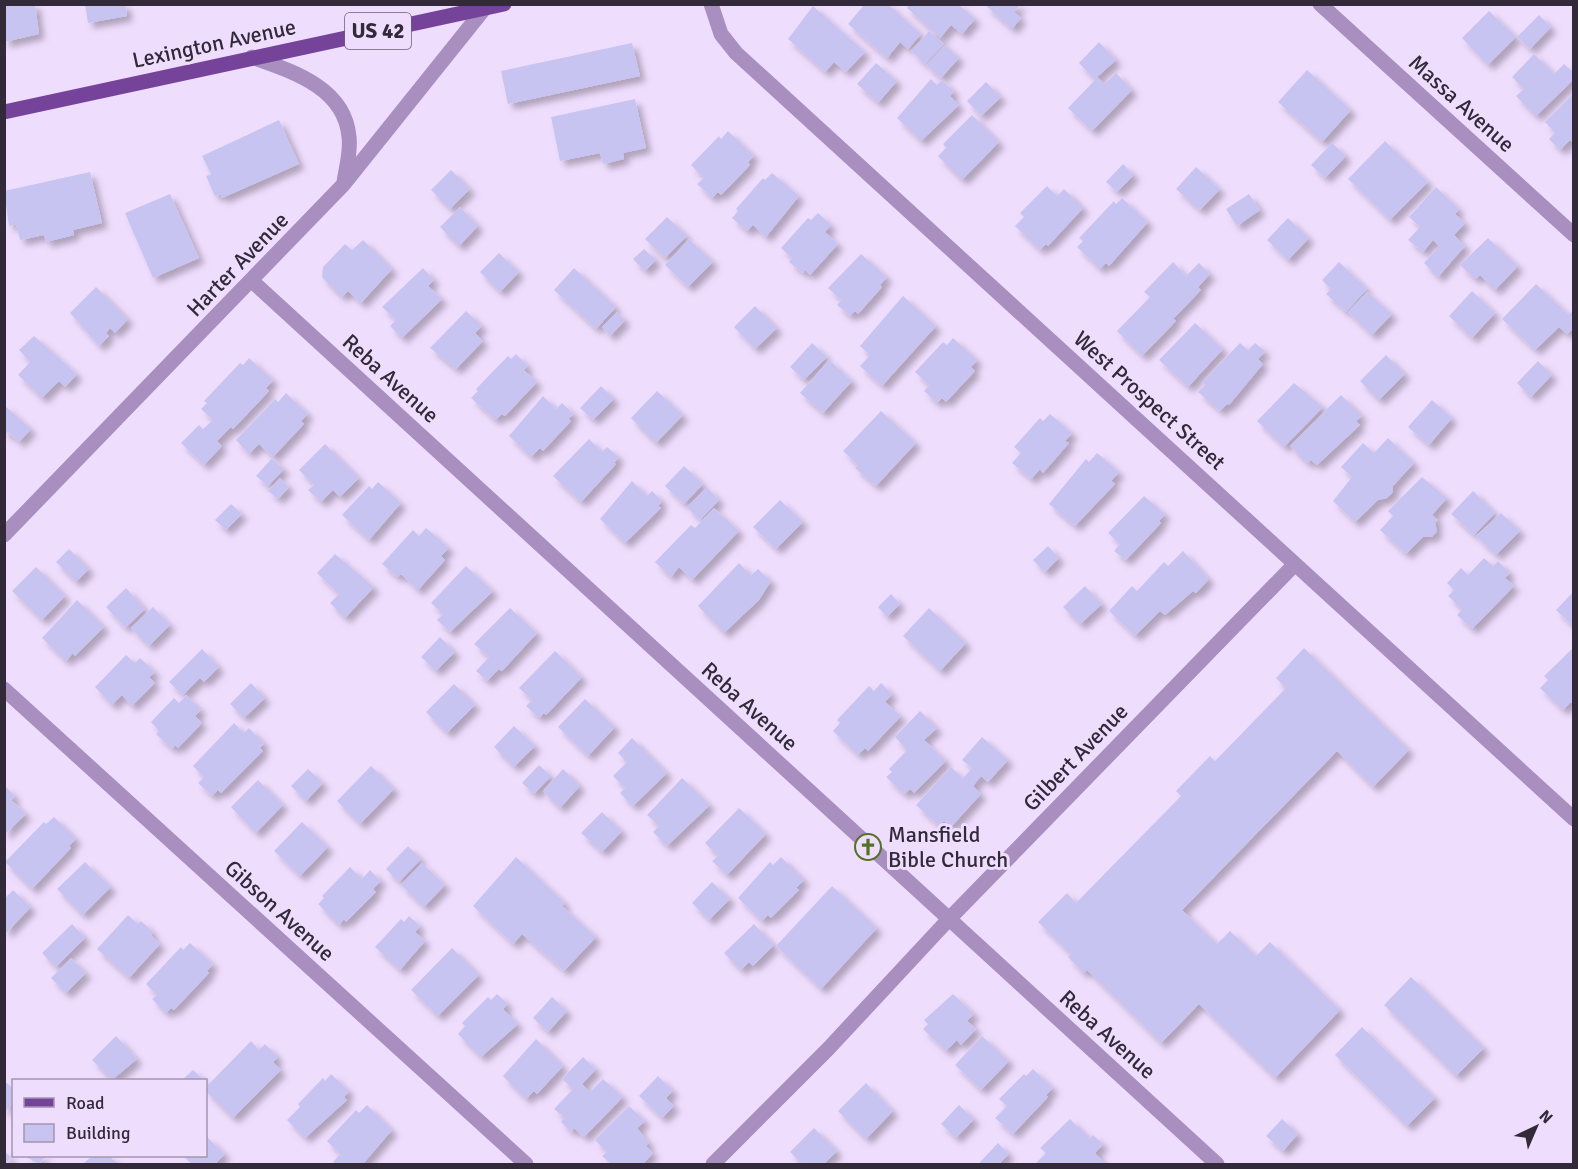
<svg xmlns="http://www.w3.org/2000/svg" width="1578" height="1169" font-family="Signika,sans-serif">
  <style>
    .building { fill: #c8c4f1; filter: url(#shadow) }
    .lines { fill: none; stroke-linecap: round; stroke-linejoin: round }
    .minor { stroke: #a98fbf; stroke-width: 15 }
    .primary { stroke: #76439a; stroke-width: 15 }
    .labels { text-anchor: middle; stroke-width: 6; stroke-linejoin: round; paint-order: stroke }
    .shield { fill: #efddfe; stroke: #6b5f74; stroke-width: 1.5 }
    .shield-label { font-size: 21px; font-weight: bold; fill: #322939 }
    .street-label { font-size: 22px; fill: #322939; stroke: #efddfe }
    .poi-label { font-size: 22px; fill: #322939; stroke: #efddfe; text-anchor: start }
  </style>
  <defs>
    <filter id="shadow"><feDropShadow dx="5.5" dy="5.5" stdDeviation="3" flood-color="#0004"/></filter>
  </defs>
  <rect width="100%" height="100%" fill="#efddfe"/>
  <path class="building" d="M4,4H35L39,34L4,42Z
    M85,4H125L127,16L88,23Z
    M865,4H888L921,34L908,49L900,42L887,58L848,24Z
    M910,4H958L975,19L962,34L951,25L940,38L907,8Z
    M984,4H1021L1014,12L1021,18L1012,29Z
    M813,6L865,52L846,72L834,62L825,72L788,39Z
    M1489,11L1516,37L1488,65L1462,38Z
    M1539,15L1551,27L1530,49L1517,37Z
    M929,31L944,44L925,64L911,51Z
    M1099,42L1116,60L1097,77L1104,84L1116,73L1132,90L1092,131L1068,108L1095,80L1079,63Z
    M632,43L640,76L508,104L501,71Z
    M945,45L959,58L941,78L926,65Z
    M1534,54L1554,74L1564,64L1574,73V79L1536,116L1516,96L1524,89L1512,77Z
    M876,63L897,81L878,103L857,84Z
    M1307,70L1351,110L1322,142L1278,102Z
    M931,79L937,85L942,80L954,91L950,96L959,105L921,141L897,118Z
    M986,82L1001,97L981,116L967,101Z
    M1574,93V143L1570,140L1560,150L1549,139L1555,133L1545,122Z
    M635,99L646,148L623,153L624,159L603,164L600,153L560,161L551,117Z
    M972,115L999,142L962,180L938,156L946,148L943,144Z
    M279,120L299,164L222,198L221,194L215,196L206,176L211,174L202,156Z
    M728,131L754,156L748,162L750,165L721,195L718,192L712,198L697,184L704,178L691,165L719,136L721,139Z
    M1385,141L1428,182L1390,220L1348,179Z
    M1332,143L1346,156L1325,178L1311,165Z
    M1123,164L1134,175L1117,192L1106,182Z
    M1196,167L1220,189L1200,210L1176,189Z
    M451,170L470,189L450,209L431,190Z
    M90,172L102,223L73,230L74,235L46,242L44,235L20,240L16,224L9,226L4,191Z
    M772,173L799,196L766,237L753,225L747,231L732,218L738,211L736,209L763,178L765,180Z
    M1047,186L1057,196L1064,189L1083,208L1048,246L1046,244L1040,250L1015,226L1024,217L1020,213Z
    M1436,187L1459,209L1455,214L1465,223L1454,235L1465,246L1438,277L1424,263L1439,246L1433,240L1423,252L1408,240L1420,227L1409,217Z
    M170,194L199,258L153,278L125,213Z
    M1249,194L1260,210L1237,226L1226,209Z
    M1122,198L1148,222L1109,266L1106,263L1100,269L1077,247L1083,241L1079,238L1114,201L1116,204Z
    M460,207L478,226L459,246L440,227Z
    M818,213L831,225L825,232L838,244L810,275L805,270L803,273L789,262L792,258L781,248L808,218L811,220Z
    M667,217L687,236L665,258L645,239Z
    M1288,218L1309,238L1288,260L1267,240Z
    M1488,238L1518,266L1495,290L1480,275L1475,279L1460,265Z
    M689,239L713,262L688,287L665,265Z
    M363,240L392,269L361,303L348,291L342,297L322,277L323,267L345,244L352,250Z
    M644,249L656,260L645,271L633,259Z
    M499,253L519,272L500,292L480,272Z
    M861,254L887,277L880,285L882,287L858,314L855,311L850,316L837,305L841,300L828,288Z
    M1173,262L1186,276L1199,263L1210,274L1198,287L1201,290L1173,319L1176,321L1142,356L1117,331L1150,297L1144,292Z
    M1339,262L1367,289L1346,312L1326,294L1331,289L1322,280Z
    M423,268L434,280L428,286L442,299L402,338L390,326L396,320L382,307Z
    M574,268L616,307L596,329L554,290Z
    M1536,284L1569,315L1571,312L1574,315V328L1567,334L1559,327L1535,350L1502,319Z
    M96,287L128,319L115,333L110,328L106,333L109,336L99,346L70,313Z
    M1472,291L1495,313L1472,338L1449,316Z
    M1367,292L1392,314L1372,335L1348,312Z
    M903,296L936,326L882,386L860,366L870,355L860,346Z
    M755,306L777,328L755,349L734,327Z
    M466,311L482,326L475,333L483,341L456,369L430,348Z
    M617,312L625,320L610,336L602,327Z
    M1195,323L1223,349L1188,387L1159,360Z
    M34,336L77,374L65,387L59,381L42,398L18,375L30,362L19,350Z
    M953,338L977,360L971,367L975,371L946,402L942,398L937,403L924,391L929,385L915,372L943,342L947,345Z
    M812,343L827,357L804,380L790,367Z
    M1240,343L1248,350L1255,343L1265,351L1258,359L1263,364L1229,405L1227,404L1220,411L1198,392L1205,385L1202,382Z
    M516,354L528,366L524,370L537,382L505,416L502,414L495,420L471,398L478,391L476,389L508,356L511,359Z
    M1386,355L1405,374L1379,400L1360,381Z
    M249,358L273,380L266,388L269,391L233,429L231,427L217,441L222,446L204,465L181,443L199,425L203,429L213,420L201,409L207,403L204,401L240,363L243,365Z
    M829,360L852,381L823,413L800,393Z
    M1538,361L1552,375L1531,397L1517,383Z
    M1294,383L1323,407L1284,447L1257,421Z
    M601,386L614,399L593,420L580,408Z
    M657,391L683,415L656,443L631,418Z
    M286,393L308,414L301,421L304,424L273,457L259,444L249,454L236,440L275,399L278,402Z
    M1341,395L1362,416L1356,421L1360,425L1317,465L1311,460L1307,463L1290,446Z
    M543,396L556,409L562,403L574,414L568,419L571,421L543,451L540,448L531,457L509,436Z
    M1432,400L1452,418L1429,445L1408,427Z
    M4,405L31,429L19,442L8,432L4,435Z
    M881,411L916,443L876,486L855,468L858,465L843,451Z
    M1050,414L1072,433L1065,441L1069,443L1043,473L1040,469L1031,479L1012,463L1021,453L1014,447L1040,418L1043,421Z
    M1388,438L1414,463L1393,486V492L1387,498L1378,500L1355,522L1333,501L1352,477L1341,467L1363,443L1374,453Z
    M589,439L602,452L607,447L619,457L614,463L616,464L581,502L553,476Z
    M325,444L359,478L340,497L333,490L321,502L308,490L314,485L299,470Z
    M1097,453L1119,472L1111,481L1115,484L1075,526L1049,504L1086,459L1089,462Z
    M272,458L284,469L268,486L256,476Z
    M684,466L703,484L684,504L665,486Z
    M1422,477L1447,498L1432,515L1438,520L1435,523L1437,531L1432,537H1423L1406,554L1380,530L1393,516L1388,511Z
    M280,478L289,487L278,499L268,491Z
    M632,481L647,496L652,491L662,501L658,506L661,508L625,543L600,519Z
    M378,482L401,503L369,540L342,515L369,486L372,489Z
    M707,487L719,500L700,520L687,507Z
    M1473,491L1495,513L1474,535L1451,514Z
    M1144,496L1165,514L1159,521L1161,523L1126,560L1114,551L1120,544L1108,533Z
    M780,500L803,522L776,549L753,527Z
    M231,504L242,514L226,530L215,520Z
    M714,508L739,531L692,580L679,567L671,577L655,562L691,525L695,528Z
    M1501,513L1520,531L1496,555L1476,536Z
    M426,528L449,548L441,556L445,560L418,590L401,574L397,577L382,564L413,530L419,536Z
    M1048,546L1059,558L1045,572L1033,560Z
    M69,549L89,569L76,582L56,562Z
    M1183,551L1209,579L1196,593L1193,591L1165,615L1160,611L1135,636L1109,611L1132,586L1137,591L1164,562L1168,566Z
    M335,554L374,587L345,618L330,603L339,594L317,573Z
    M1484,558L1493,566L1498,561L1510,573L1505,578L1514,586L1472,629L1457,615L1462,609L1448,596L1454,590L1447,583L1461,568L1468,575Z
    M739,563L751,575L758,569L771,581L759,600L724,633L698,606Z
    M466,566L493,591L450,632L437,620L443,614L431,603Z
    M36,567L65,596L42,620L12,591Z
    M1085,586L1102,604L1080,624L1063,607Z
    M126,588L145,609L125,628L106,607Z
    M1574,591V627L1556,610Z
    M891,594L900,604L887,617L878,607Z
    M77,600L104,627L75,656L73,653L66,661L42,638Z
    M153,607L170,625L149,646L131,628Z
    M510,608L537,633L502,671L499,669L487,681L476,671L489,657L474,644Z
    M929,608L966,643L940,671L903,636Z
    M440,637L455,652L436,671L421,657Z
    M1304,648L1409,750L1373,787L1337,751L1182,910L1217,944L1230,931L1256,956L1270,942L1340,1010L1275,1078L1199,1004L1161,1043L1087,970L1083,973L1068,957L1071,954L1038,922L1067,893L1076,903L1181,796L1176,791L1210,756L1215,761L1286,688L1276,678Z
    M202,649L219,667L204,682L200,678L183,695L169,682Z
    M1572,649L1574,705L1571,702L1563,710L1540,688L1548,680L1544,676Z
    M555,651L582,677L546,715L544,713L539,718L526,706L532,700L519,688Z
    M126,655L135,663L140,658L155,672L149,677L155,683L132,706L122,695L112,705L95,687Z
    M251,683L265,698L244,718L230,704Z
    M881,683L892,694L885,702L901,716L868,751L865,748L858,755L833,731L840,723L837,720L869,686L874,691Z
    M454,684L475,705L447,733L426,712Z
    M186,695L201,710L195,716L202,723L178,748L175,745L172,749L156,734L159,731L151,722L174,698L179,703Z
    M585,699L615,727L588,756L558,727Z
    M920,711L937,728L924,740L946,761L914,793L910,789L904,794L886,777L892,772L889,769L907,750L895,737Z
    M234,723L244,733L249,728L264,743L260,748L263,751L221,793L218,790L212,796L198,783L204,777L193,766Z
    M514,726L535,746L514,767L494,747Z
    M982,737L1008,760L988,782L981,776L973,786L981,794L951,827L944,821L939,826L916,805L951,767L963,778L972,768L962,760Z
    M632,738L667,773L633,806L620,793L625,788L613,776L627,762L618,753Z
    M539,765L551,776L534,794L522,783Z
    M371,766L394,789L360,824L337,801Z
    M308,769L323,783L306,801L291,786Z
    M563,769L580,786L560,808L543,791Z
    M682,778L710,805L667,846L653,832L659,826L647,815Z
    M258,780L283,805L256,833L231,807Z
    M4,785L15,796L11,800L26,814L4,835Z
    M739,808L766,834L727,875L712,861L718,856L705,843Z
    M602,812L622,831L602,852L581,833Z
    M54,817L76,839L69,846L71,848L32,889L5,862L44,822L46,824Z
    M302,822L328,847L300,876L274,851Z
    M408,846L421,859L399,882L386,869Z
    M516,857L565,903L562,906L596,937L564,971L522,934L513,944L473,906Z
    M781,857L804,880L796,888L799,890L771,918L768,915L762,921L738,898L770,862L773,865Z
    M85,862L111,887L83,915L57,889Z
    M422,863L445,885L424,907L401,885Z
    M350,867L362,879L370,870L381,881L373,889L376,892L346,922L344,919L339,925L318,904L324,898L322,896Z
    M712,882L730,899L709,920L692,903Z
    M832,886L877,928L821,989L776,946Z
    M13,890L31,907L7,932L4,930V899Z
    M128,915L138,924L141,921L153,932L151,935L160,944L129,978L97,949Z
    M409,916L420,926L415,932L425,941L400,970L375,947L401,919L404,922Z
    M72,924L85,938L56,967L42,953Z
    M754,924L774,945L753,966L749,962L741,970L724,953Z
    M190,943L213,964L207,971L209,973L174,1010L171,1008L166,1013L152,999L157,995L146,984L181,947L183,950Z
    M452,948L479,975L438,1016L411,990Z
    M71,958L86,973L66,993L51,978Z
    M1411,977L1484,1048L1456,1076L1384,1005Z
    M497,994L508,1004L503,1009L518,1024L481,1057L458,1034L465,1026L462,1023L488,997L491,1000Z
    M953,994L974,1014L967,1021L976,1029L961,1045L957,1040L946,1051L923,1029L928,1024L924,1020Z
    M552,997L567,1011L548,1032L533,1018Z
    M1362,1027L1435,1098L1407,1126L1335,1055Z
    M116,1036L137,1059L112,1080L92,1060Z
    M982,1036L1009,1061L981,1090L955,1065Z
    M536,1039L563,1066L537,1094L534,1091L526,1099L503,1076Z
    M251,1041L259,1050L265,1044L278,1057L273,1062L281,1070L233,1118L206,1091V1087Z
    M583,1057L596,1069L582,1084L590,1092L603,1079L623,1097L584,1137L574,1128L571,1132L561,1122L565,1118L554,1109L573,1089L562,1079Z
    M1033,1069L1053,1088L1046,1095L1048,1097L1013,1134L995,1118L1007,1106L999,1099L1024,1074L1026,1076Z
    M193,1070L204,1080H182Z
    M331,1074L349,1091L344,1097L347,1100L305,1138L287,1120L300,1107L298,1104L323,1078L325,1081Z
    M658,1076L673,1091L666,1098L674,1106L662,1118L639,1096Z
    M4,1081L14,1089V1102L4,1112Z
    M866,1083L893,1111L866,1139L838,1111Z
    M367,1105L392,1130L363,1164H336L333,1162L340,1154L327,1141L356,1110L359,1113Z
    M959,1105L974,1119L956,1138L941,1124Z
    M629,1106L645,1121L637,1128L649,1143L646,1146L653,1153L643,1164H611L602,1156L607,1152L595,1140Z
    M1070,1119L1090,1139L1093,1135L1103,1144L1095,1153L1105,1163L1035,1164L1046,1153L1040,1148Z
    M1282,1119L1298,1134L1283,1151L1266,1136Z
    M814,1128L837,1151L824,1164H802L790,1152Z
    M206,1136L225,1154L215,1164H192L183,1156H206Z
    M998,1143L1009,1154L999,1164H980V1162Z
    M4,1151L11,1157L5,1164H4Z
    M25,1156H47L38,1164Z
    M92,1156H109L118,1164H83Z"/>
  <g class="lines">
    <path class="minor" d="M711,4L721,34L736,53L1574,819
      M1320,4L1574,235
      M252,57C291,71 345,87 349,137C351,152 346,168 344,182
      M252,281L1217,1164
      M4,535L343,185L484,9
      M4,689L526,1164
      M713,1164L829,1048L949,919L1295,564"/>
    <path class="primary" d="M4,112L504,4"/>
  </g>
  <defs>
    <symbol id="church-ring" viewBox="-11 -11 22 22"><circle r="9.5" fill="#efddfe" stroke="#537228" stroke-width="1.5"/><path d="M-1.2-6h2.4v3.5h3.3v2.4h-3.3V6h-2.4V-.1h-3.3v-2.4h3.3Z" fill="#537228"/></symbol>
  </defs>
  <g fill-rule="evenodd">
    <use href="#church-ring" x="853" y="832" width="30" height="30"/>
  </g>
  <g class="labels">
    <rect class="shield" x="345" y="13" width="66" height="36" rx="4.5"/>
    <g class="shield-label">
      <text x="378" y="38">US 42</text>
    </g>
    <g class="street-label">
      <text transform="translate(214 43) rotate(-12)" y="8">Lexington Avenue</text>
      <text transform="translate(1462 103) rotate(42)" y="8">Massa Avenue</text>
      <text transform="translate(237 264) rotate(-46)" y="8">Harter Avenue</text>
      <text transform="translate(391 378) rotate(42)" y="8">Reba Avenue</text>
      <text transform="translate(1150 400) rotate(42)" y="8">West Prospect Street</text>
      <text transform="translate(750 706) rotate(42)" y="8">Reba Avenue</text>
      <text transform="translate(1075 757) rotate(-46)" y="8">Gilbert Avenue</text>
      <text transform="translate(280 910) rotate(42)" y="8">Gibson Avenue</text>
      <text transform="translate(1108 1034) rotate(42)" y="8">Reba Avenue</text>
    </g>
    <g class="poi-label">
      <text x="888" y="842">Mansfield<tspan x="888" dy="25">Bible Church</tspan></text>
    </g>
  </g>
  <rect width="1578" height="1169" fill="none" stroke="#322939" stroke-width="12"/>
  <rect x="12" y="1079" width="195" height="78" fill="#efddfe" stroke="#a395af" stroke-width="1.5"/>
  <rect x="24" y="1098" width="30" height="9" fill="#76439a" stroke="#a395af" stroke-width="1.5"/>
  <text x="66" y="1109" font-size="18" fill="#322939">Road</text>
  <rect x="24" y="1124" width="30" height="18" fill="#c8c4f1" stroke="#a395af" stroke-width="1.5"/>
  <text x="66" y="1139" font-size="18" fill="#322939">Building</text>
  <g transform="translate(1536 1127) rotate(44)" stroke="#efddfe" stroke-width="4.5" paint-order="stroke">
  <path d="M0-4.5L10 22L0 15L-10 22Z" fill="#322939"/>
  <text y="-9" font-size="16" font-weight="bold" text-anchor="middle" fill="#322939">N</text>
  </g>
</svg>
